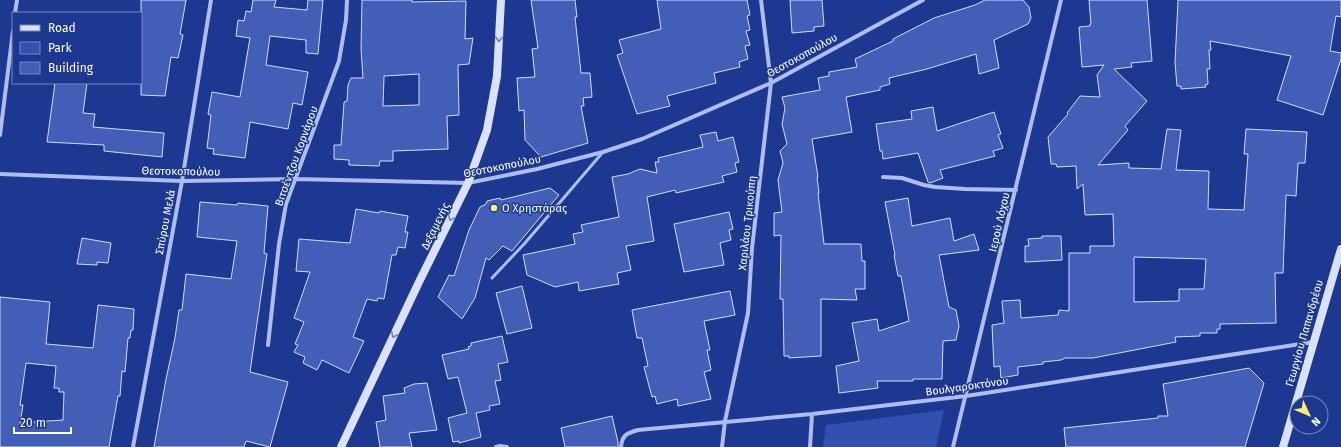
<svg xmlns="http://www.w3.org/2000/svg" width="1341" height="447" font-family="'Fira Sans',sans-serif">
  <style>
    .green { fill: #3150af }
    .building { fill: #425eb7; stroke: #d3ddfa; fill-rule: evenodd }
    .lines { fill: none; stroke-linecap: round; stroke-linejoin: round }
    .lane { stroke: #aebdee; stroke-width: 3 }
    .street { stroke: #aebdee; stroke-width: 4 }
    .secondary { stroke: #dae1fa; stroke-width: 8 }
    .oneway { stroke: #7284c0 }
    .poi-dot { fill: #fdf16c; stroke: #1d3891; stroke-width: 1.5 }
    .labels { text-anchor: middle; stroke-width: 3; stroke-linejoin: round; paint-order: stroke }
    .street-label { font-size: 11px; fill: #fff; stroke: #1d3891 }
    .poi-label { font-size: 11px; fill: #fff; stroke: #1d3891; text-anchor: start }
  </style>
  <rect width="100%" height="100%" fill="#1d3891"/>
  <path class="green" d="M944,410L936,447H823L826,425Z"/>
  <path class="building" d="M141,0H186L180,34L183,35L178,58L171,57L165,96L141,95Z
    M253,0H276L274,7L307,10L308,0H323L318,54L306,53V40L270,36L266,65L308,72L302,105L293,103L288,129L250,122L245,158L213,154L214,149L207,148L211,115L208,114L212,92L240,97L250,38L236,36L238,20L244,21L246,11L251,12Z
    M362,0H412V2L466,1L465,39L473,38L469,64L458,65L459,115L447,116L448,149L393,151V161H380L379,166L349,165V160L334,159V145H341L344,102L347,101L348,85L351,78H363L361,49ZM419,74V105L383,106L384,76Z
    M531,0H575L577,17H575L581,73H590L592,97L583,98L584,106H581L588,143L541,157L525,140L524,110L519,111L517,78L535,77L532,49L538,48Z
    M657,0H747L750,15L747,16L750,30L746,31L750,45L745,46L748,59L739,62L740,67L714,73L716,83L667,96L670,106L637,114L617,55L623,53L619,40L661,29Z
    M790,0H822L824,26L814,27V31L792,33Z
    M985,0H1023L1029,7L1031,18L1028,24L994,40L999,68L979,74L976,54L927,69L889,78L890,84L880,87V90L846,97L852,132L812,139L818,177H817L819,193H818L824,244H861L862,261H865V289H855L857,300L821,299V356L789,358V356H784L783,299H780L781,235L774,236V213L782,212L778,180L783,163L780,151L787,144L782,124L785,108L782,97L820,90L818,78L829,76V72L857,67L855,59L893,41V39L934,18L975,5Z
    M1089,0H1147L1152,61L1131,63L1132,67L1114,69L1147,101L1125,126L1128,130L1098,165L1129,163V168L1161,169L1167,129L1181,130L1176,170L1209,171L1208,209L1244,210L1248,154H1244L1246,129L1307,132L1305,163H1298L1296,196L1286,195L1283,273H1275L1276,323L1220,324V329H1217V333H1200V336L1175,337L1176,342L1093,358H1065L1061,360L1043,362V364L1018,367V375L1001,378L1000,366L994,367L992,325L1004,323L1002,301L1020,300L1021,318L1058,315L1059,310L1069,311V253H1090V246H1114L1113,214L1085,215L1083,184L1077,189L1076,166L1057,167L1056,164H1051L1048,137L1068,114L1067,113L1080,96L1100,97L1097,75L1104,65L1082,67L1079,27L1090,26V24H1091ZM1134,257L1206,259L1204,289H1179V301L1134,302Z
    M1178,0H1341V17L1336,16L1330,51L1341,53V59L1323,115L1277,100L1291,56L1243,47L1210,41L1211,50H1209L1210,69H1207L1208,84L1205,85L1206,87L1181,89V86H1177L1175,63Z
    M55,83H87L83,113L95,114L93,127L164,133L162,157L104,151V145L47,142Z
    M933,107L937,131L994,112L1001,134L998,135L1003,148L993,151L995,156L940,170L943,178L930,183L928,182L918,153L883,159L882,151H880L876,124L912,119L911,111Z
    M716,132L718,141L733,137L739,162L735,163L737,172L722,176L724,182L676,193L675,190L647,197L654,241L626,246L631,270L617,273L619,284L579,291L578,282L555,287L527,275L523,255L575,244L573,234L583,232L581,225L619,217L612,177L628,174L640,169L657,173L655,162H659L658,158L703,147L700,135Z
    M550,188L559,195L512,251L503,246L489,260L486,258L475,298L462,319L438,297L449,275L454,276L469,230L480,207L486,204L487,201L500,198L501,200Z
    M908,198L912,226L950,218L954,241L974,234L979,250L939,255L949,307L956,310L959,326L956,340L943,341L942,379H913V381H877L878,388L839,393L836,366L859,361L852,323L877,319L879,331L909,321L901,276H898L894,255H895L885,202Z
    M200,202L237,205L238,203L268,206L264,253L267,254L250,372L288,382L270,447L246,441L244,447H154L166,379L175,338L179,310H182L186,274L231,279L237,241L197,237Z
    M356,209L379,213L380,211L408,216L405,232H408L405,248L398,247L396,255H392L384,299L378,298L377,301L367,299L353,337L364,341L349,373L322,360L317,370L303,363L305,357L294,352L298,345L295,344L304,322L294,318L310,272L296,271L299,239L350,243Z
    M729,212L733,229L729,230L731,240L720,243L724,265L684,272L674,224Z
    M1042,236H1061L1062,260L1025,262V246H1029L1028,239L1042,238Z
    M82,238L111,243L108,263L97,262V265L77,264Z
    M522,286L532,328L507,334L496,293Z
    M730,291L735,315L704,321L710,350H707L711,370L704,372L711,399L678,406L677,399L657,404L655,396L652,397L644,367L648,366L642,338H637L632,310Z
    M0,297L50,302L46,344L93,348L98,305L134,309L133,330H131L130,338H128L125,372L122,371L120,396H118L109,447H0ZM26,363L56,366L54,388H59V392H64L63,420L20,423L23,405H20Z
    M502,336L508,362L498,364L501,380L495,381L500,404L489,406L490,410L476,413L481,437L459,443V441L453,442L448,418L467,413L458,377L448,379L442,355L469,349L468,347L471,346V343Z
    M1249,368L1264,383L1245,447H1066L1064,428L1158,418V416H1168L1163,384Z
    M427,383L437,430L409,433L412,447H380L376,422L386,420L383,396L405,393L404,388L414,384Z
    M612,416L618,442V447H565L561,428Z"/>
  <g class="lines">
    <path class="lane" d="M492,278L525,243L603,152"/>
    <path class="street" d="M15,13L17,0
      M0,135L13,31
      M0,174L182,181L296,179L468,183L537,169L603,152L642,139L771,83L923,0
      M883,177L902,178L924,185L935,187L965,189L1016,190
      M268,345L279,244L286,204L339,61L346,20L347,0
      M133,447L182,181L211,0
      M496,447L500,446L507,447
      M621,447C622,435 627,433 638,430L812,414L966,396L1313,342
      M722,447L725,421L748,313L752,248L771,83L761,0
      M810,447L812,414
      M953,447L1061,0"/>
    <path class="secondary" d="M341,447L419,282L468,183L487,130L497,76L501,0
      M1283,447L1341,249"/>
  </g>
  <defs><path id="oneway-chevron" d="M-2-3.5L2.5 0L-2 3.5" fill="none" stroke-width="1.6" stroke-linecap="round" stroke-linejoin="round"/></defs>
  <g class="oneway">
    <use href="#oneway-chevron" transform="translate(499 39) rotate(93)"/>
    <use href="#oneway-chevron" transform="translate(451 218) rotate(116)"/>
    <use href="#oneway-chevron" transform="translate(394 335) rotate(115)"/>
  </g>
  <circle class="poi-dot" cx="494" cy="208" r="4"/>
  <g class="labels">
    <g class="street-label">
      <text transform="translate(802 55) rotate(-29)" y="4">Θεοτοκοπούλου</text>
      <text transform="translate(296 156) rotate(-70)" y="4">Βιτσέντζου Κορνάρου</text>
      <text transform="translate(502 166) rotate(-11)" y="4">Θεοτοκοπούλου</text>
      <text transform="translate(181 171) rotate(1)" y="4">Θεοτοκοπούλου</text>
      <text transform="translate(165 222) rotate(-79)" y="4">Σπύρου Μελά</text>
      <text transform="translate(999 222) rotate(-77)" y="4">Ιερού Λόχου</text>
      <text transform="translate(747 223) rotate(-84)" y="4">Χαριλάου Τρικούπη</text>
      <text transform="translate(435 226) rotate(-64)" y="4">Δεξαμενής</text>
      <text transform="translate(1304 333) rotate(-74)" y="4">Γεωργίου Παπανδρέου</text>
      <text transform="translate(967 386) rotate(-8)" y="4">Βουλγαροκτόνου</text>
    </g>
    <g class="poi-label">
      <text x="502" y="212">Ο Χρηστάρας</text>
    </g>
  </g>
  <rect x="12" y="12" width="130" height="72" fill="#1d3891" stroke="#7788bd"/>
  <rect x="20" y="25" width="20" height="6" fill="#dae1fa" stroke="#7788bd"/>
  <text x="48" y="32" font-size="12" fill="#ffffff">Road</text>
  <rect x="20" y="42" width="20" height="12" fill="#3150af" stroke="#7788bd"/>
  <text x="48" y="52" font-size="12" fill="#ffffff">Park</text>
  <rect x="20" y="62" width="20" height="12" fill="#425eb7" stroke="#7788bd"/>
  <text x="48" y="72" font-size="12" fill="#ffffff">Building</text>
  <g transform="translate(1309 415) rotate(134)"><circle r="19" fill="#1d3891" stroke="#7788bd"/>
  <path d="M0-3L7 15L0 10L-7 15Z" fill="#fdf16c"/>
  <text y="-6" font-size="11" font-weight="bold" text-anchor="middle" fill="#ffffff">N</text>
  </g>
  <path d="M14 427v6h57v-6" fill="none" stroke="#ffffff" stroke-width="2"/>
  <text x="20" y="427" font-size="12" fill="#ffffff" stroke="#1d3891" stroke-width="3" paint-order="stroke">20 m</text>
</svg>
